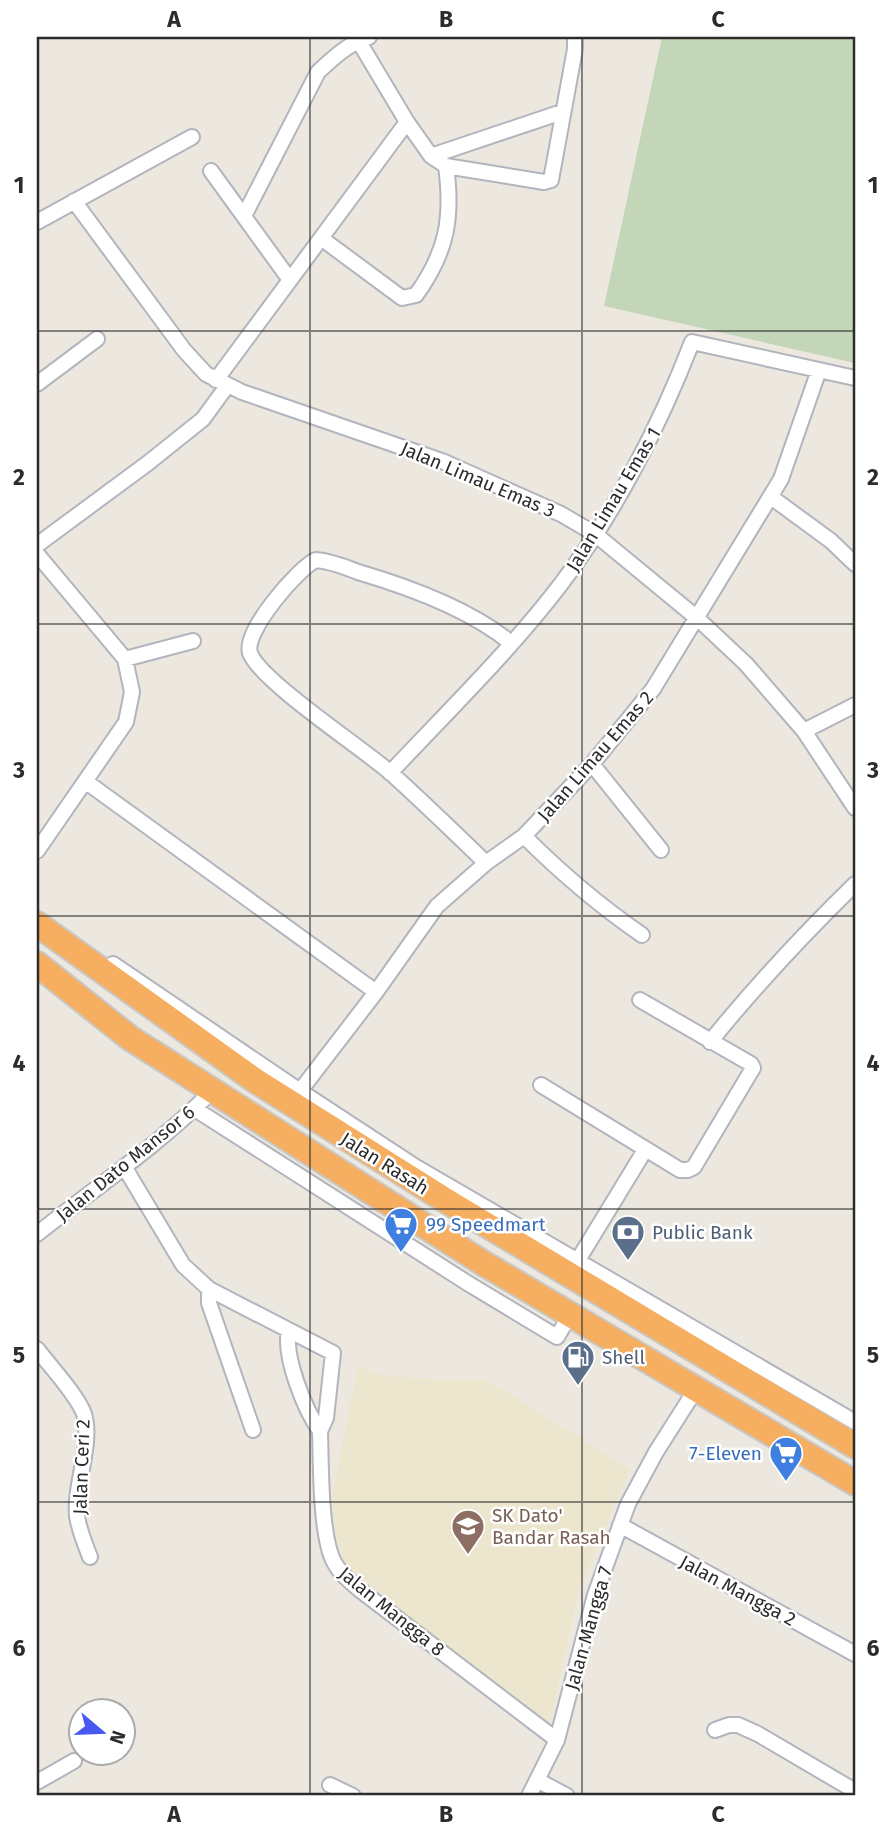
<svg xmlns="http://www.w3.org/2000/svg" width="892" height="1833" font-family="'Fira Sans',sans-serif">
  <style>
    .education { fill: #ede6cf }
    .cemetery { fill: #c3d6b7 }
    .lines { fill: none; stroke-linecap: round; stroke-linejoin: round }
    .street-casing { stroke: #b2b4be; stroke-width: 18 }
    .highway-casing { stroke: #c8c8c8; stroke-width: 28 }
    .street { stroke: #fff; stroke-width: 14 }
    .highway { stroke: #f6ae60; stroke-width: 24 }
    .grid { fill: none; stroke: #2c2c2c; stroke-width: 2; stroke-opacity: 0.55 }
    .labels { text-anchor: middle; stroke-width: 5; stroke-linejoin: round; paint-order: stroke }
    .street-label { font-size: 19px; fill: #2c2c2c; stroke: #fff }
    .shop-label { font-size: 19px; fill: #366cbe; stroke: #fff; text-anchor: start }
    .service-label { font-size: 19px; fill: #4e5e75; stroke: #fff; text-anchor: start }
    .education-label { font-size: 19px; fill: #785e54; stroke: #fff; text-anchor: start }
    .neatline { fill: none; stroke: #2c2c2c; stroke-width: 2.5 }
    .grid-label { font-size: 23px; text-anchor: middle; font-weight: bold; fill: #2c2c2c }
  </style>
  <rect width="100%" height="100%" fill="#ede8df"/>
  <path class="education" d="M358,1367L385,1375L442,1380H487L630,1469L579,1590L549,1729L348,1567L336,1545L332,1496Z"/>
  <path class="cemetery" d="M662,37H855V363L604,306Z"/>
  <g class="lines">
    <defs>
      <path id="street" d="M358,40L407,122L431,156L446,166L544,182L551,180L575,49V37
        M431,156L562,112
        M211,171L290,280
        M74,201L184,350L206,374L242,392L442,461L561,514L595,534L697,618L746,664L804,731L855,808
        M244,216L318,72C333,58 349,43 369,37
        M37,222L192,137
        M321,238L402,298L416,295C447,252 453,218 446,166
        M216,380L407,122
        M37,384L97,339
        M771,497L831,541L855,564
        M37,545L148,463L203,419L227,386
        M37,554L125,659L132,692L126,722L37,851
        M125,659L193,641
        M804,731L855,705
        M592,764L661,850
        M390,773C448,711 510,651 561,584C615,513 660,425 692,342L855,378
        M85,781L376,992
        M524,836C560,872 600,906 642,935
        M486,863C455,833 424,803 392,774C365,750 260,681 250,653C243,632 298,568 316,560C331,561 345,567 358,572C409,587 470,609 511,643
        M113,964L300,1091L416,1167L855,1422
        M710,1042C755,986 804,934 855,884
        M541,1085L680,1170H688L694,1167L753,1068L751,1064L640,1000
        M300,1091L376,992L437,906L486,863L524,836L592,764L653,689L781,479L819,370
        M195,1109L469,1284L557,1337L570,1315
        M125,1168L183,1265L209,1289L333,1353L326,1418L320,1431C305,1410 283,1356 289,1331
        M37,1234C96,1187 159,1145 212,1091
        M578,1260L645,1150
        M209,1289V1303L253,1430
        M37,1349C49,1365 78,1396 84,1414C93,1444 74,1484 77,1516C79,1530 85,1544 90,1557
        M320,1431C321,1462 320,1536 334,1562C340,1574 351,1582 360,1590L557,1740
        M620,1525L855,1654
        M715,1730L729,1725H738L758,1734L855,1791
        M539,1781L567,1796
        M37,1782L74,1761
        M330,1785L353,1796
        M529,1796L557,1740L595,1595L628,1504L656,1452L696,1389"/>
      <path id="highway" d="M37,924L256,1081L445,1200L855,1446
        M37,964L130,1038L483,1263L855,1483"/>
    </defs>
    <use href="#street" class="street-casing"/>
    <use href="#highway" class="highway-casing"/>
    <use href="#street" class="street"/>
    <use href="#highway" class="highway"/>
  </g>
  <path class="grid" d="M310,37V1796M582,37V1796M37,331H855M37,624H855M37,916H855M37,1209H855M37,1502H855"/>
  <defs>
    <symbol id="supermarket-pin" viewBox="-11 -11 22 30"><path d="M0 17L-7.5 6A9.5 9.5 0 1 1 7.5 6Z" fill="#3f7fe0" stroke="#fff"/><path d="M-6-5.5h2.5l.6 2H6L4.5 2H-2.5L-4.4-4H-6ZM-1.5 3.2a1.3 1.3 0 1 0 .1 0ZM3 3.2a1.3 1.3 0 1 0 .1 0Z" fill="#fff"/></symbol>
    <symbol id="bank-pin" viewBox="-11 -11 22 30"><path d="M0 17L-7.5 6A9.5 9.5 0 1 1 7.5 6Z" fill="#5c6f8a" stroke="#fff"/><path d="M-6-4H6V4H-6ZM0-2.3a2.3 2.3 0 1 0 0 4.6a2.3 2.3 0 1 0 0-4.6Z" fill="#fff"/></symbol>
    <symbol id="fuel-pin" viewBox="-11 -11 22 30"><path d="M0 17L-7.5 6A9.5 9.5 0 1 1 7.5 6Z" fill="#5c6f8a" stroke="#fff"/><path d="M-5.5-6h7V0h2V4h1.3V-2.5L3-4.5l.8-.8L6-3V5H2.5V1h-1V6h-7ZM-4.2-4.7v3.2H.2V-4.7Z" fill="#fff"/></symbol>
    <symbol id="school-pin" viewBox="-11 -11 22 30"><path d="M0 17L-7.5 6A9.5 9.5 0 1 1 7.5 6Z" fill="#8d6e63" stroke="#fff"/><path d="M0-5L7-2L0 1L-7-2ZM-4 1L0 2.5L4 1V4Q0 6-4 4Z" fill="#fff"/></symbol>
  </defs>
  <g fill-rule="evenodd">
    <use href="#supermarket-pin" x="382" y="1205" width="38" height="52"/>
    <use href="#bank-pin" x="609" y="1213" width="38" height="52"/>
    <use href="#fuel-pin" x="559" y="1338" width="38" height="52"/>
    <use href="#supermarket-pin" x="767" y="1434" width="38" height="52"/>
    <use href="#school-pin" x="449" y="1507" width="38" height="52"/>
  </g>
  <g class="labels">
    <g class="street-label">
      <text transform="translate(478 479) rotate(23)" y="7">Jalan Limau Emas 3</text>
      <text transform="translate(613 499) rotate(-59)" y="7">Jalan Limau Emas 1</text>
      <text transform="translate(595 756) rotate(-49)" y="7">Jalan Limau Emas 2</text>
      <text transform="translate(125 1163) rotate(-39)" y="7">Jalan Dato Mansor 6</text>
      <text transform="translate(385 1163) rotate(32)" y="7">Jalan Rasah</text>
      <text transform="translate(81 1467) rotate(-88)" y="7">Jalan Ceri 2</text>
      <text transform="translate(738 1590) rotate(28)" y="7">Jalan Mangga 2</text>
      <text transform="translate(392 1611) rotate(39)" y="7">Jalan Mangga 8</text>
      <text transform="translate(588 1628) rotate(-74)" y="7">Jalan Mangga 7</text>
    </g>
    <g class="shop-label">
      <text x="426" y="1231">99 Speedmart</text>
      <text x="762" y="1460" text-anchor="end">7-Eleven</text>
    </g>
    <g class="service-label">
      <text x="652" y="1239">Public Bank</text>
      <text x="602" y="1364">Shell</text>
    </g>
    <g class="education-label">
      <text x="492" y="1522">SK Dato'<tspan x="492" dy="22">Bandar Rasah</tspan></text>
    </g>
  </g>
  <rect width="892" height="1833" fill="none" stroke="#ffffff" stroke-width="77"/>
  <g transform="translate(102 1732) rotate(109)"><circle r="33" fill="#ffffff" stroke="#ababab" stroke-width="2"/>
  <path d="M0-5L12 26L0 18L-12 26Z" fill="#4759f1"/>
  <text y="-10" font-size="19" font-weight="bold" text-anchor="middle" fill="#2c2c2c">N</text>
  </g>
  <rect x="38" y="38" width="816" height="1756" class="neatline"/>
  <g class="grid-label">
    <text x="174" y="27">A</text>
    <text x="446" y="27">B</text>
    <text x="718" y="27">C</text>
    <text x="19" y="193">1</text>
    <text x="873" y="193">1</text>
    <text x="19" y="485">2</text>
    <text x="873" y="485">2</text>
    <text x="19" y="778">3</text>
    <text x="873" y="778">3</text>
    <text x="19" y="1071">4</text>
    <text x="873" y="1071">4</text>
    <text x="19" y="1363">5</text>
    <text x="873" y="1363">5</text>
    <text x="19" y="1656">6</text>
    <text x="873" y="1656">6</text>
    <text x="174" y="1822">A</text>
    <text x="446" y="1822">B</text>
    <text x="718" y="1822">C</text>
  </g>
</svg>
